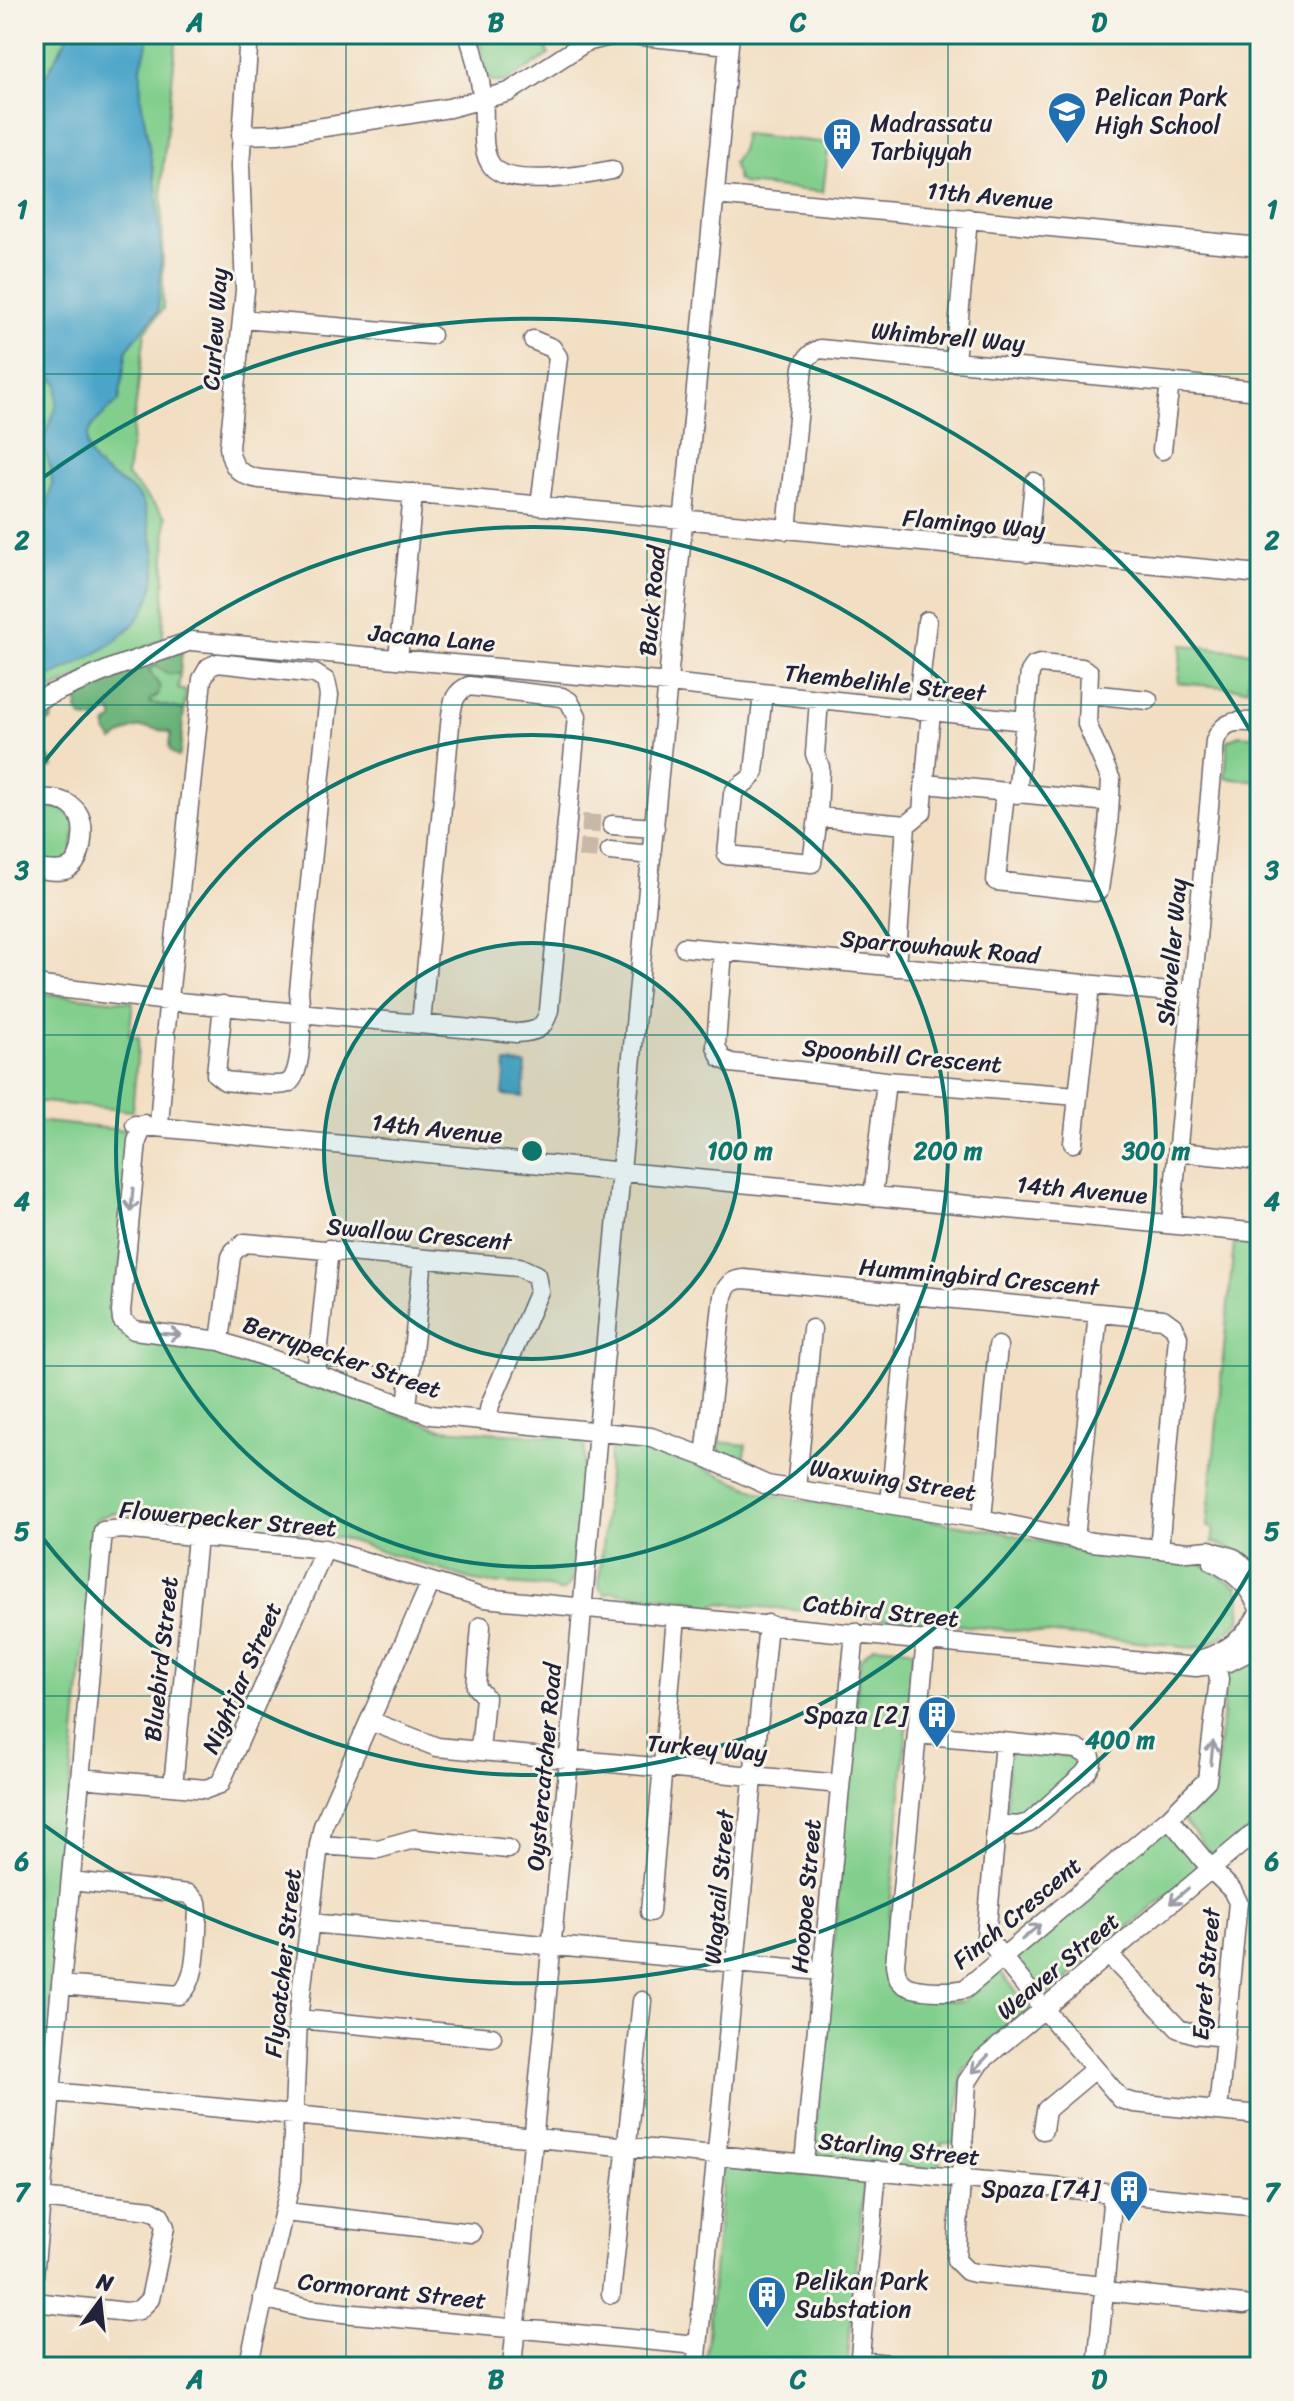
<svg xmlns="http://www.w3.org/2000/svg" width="1294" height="2401" font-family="Sriracha,sans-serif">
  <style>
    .green { fill: #82cf8d; stroke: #527864; stroke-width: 2 }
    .forest { fill: #69b278; stroke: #466a5a; stroke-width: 2 }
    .water { fill: #4ba5c9; stroke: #366482; stroke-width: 2 }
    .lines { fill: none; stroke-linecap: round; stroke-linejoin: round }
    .minor-tunnel { stroke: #c8b8a7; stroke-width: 18; stroke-dasharray: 18 9; stroke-linecap: butt }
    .minor-casing { stroke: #6b646a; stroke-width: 21 }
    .minor { stroke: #fff; stroke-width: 18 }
    .oneway { stroke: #9c9ca7 }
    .grid { fill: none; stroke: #0f766e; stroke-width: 2; stroke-opacity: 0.55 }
    .ring { fill: none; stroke: #0f766e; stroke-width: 4 }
    .labels { text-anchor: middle; stroke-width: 6; stroke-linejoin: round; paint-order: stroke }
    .poi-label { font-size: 24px; fill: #22223b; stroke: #f7f3e8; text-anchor: start }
    .street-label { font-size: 24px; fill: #22223b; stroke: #f7f3e8 }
    .centre { fill: #0f766e; stroke: #f7f3e8; stroke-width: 4 }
    .ring-label { font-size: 24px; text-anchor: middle; font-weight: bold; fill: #0f766e; stroke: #f7f3e8; stroke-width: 6; stroke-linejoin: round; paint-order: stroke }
    .neatline { fill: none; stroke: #0f766e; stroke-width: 3 }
    .grid-label { font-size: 26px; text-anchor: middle; font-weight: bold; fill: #0f766e }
  </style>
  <rect width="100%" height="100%" fill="#f7f3e8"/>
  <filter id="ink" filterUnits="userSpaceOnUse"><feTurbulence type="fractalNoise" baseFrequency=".0125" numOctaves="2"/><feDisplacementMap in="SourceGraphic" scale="16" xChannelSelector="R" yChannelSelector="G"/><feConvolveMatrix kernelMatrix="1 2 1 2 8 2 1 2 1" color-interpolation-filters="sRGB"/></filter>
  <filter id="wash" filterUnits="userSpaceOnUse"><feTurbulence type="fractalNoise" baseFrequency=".006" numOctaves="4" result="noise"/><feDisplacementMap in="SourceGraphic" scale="32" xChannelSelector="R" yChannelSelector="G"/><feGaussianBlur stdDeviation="1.8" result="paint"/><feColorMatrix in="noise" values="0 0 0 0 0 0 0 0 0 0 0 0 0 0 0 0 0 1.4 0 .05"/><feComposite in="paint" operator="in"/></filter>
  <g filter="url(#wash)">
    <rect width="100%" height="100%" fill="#f2dec2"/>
    <path class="green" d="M34,34H177L162,176L163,309L145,332L127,476L166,517L163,639L53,689H34Z
      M479,34H536L542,38L549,55L505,82H494L486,76Z
      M743,134L829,143L823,192L745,184L738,180L733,163L742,148Z
      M1182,645L1251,652L1247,689L1178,683Z
      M156,666L168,674H180L178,689L186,691L184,710L150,703L149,669Z
      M1239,735L1260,737V782L1225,778L1228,740Z
      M39,806L64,809L76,823L70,861L34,863V808Z
      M34,993L133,1002L129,1036L139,1037L132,1111L34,1101Z
      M34,1121L133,1131L115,1319L442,1429L577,1438L585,1448L572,1578L570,1585L562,1592L548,1587L479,1582L341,1538L112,1513L96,1519L34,2159Z
      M1234,1243L1260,1245V1567L1245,1554L1212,1542L1214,1528L1207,1527Z
      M718,1442L746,1445L744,1462L721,1455Z
      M615,1445L657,1448L765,1494L997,1531L1077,1550L1184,1561L1202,1565L1238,1587L1241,1602L1240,1621C1220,1640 1201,1654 1173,1645L719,1603C710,1608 702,1608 694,1601L610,1592L606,1595L600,1589L599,1583L610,1453Z
      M874,1646L910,1649L914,1655L884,1972L893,1989L905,1996L962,2002L1000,1971L1031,2010L963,2069L954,2143H942L940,2170L824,2157L814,2147L860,1659Z
      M1260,1661V1821L1218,1854L1210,1853L1182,1818L1185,1811L1215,1785L1227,1674Z
      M1018,1751L1081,1757L1084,1766L1022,1819L1006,1817L1008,1758L1011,1753Z
      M1167,1825L1195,1860L1197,1870L1044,1998L1013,1958Z
      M724,2166L864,2181L847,2367H705Z"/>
    <path class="forest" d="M182,652L180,674H168L156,666L149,670L160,687L158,695L150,700V703L184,710L180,754L178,757C166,751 169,744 171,733C143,726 138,722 113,741L106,731L107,724L113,721V714L109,710L95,720L83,718L77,711L78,700L105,675Z
      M45,708L50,709L54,714L51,721L46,722L39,751L51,759L53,767L38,773L34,769C34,756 31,738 39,728L38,723L34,724V714Z"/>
    <path class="water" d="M69,34H150L141,67V99L157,193L161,261L158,311L127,349L119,401C106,413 81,428 88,450C97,475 120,478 137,494C146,502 148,522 151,534C173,618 111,649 45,679H34V560L52,484L51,469L42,443L56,407L58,384L34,361V97Z
      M506,1063L526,1065L523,1097L503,1095Z"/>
  </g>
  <g filter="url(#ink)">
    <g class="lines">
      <path class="minor-tunnel" d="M582,823L612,825
        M579,848L610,851"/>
      <defs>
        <path id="minor" d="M249,34L240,166L245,290L229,447C231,467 240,476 260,479L1260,574
          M468,34C475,54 480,79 483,100C486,120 479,150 492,166C510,189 586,175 612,170
          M622,34L729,45
          M241,135L278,134L449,108L509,92L586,42L618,34
          M715,195L1260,247
          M242,319L431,335
          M533,340L552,348L558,357L540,506
          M955,362L968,218
          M1162,450L1170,382
          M787,530L803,367C807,357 810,353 820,349L1260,391
          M1027,553L1034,482
          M398,659L413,493
          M763,694L754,772C750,783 738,784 733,794L727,855L812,863L818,817L820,767L815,754L819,700
          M1089,694L1148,700
          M34,701L115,667L191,641L669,683L1025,721L1017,794
          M917,710L927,621
          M926,784L1109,802
          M1005,792L996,881L1095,892L1099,890L1108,827L1111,780L1087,724L1089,672L1082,668L1040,664L1034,666L1030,672L1025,721
          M34,800C64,795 86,807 82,839C79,873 64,874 34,868
          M818,817L906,825L922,812L931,712
          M612,825L655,828
          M610,851L652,855
          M684,947L1192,994
          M723,950L716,1046L721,1058L731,1063L886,1081L1078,1096
          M896,967L906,825
          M34,985L168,1001L516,1033C535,1032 544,1030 549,1010L577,716L569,701L562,697L469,686C455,692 453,701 451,715L421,1023
          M166,1027L202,679L209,667L218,663L315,674L326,681L329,695L299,991C301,1009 305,1073 288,1083C278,1088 238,1082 225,1081L216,1074L223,1005
          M144,1124L137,1141L121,1312L122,1320L134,1330L220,1341L431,1415L651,1437L705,1457L767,1485L982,1519L1092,1542L1188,1552L1209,1550L1234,1558L1260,1579
          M135,1125L1260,1233
          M159,1125L166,1037
          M1073,1143L1090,986
          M1178,1152L1260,1160
          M873,1197L886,1081
          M1171,1222L1215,741C1224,718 1239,721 1260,723
          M220,1341L231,1257L234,1251L245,1243L519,1267L536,1275L539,1291L490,1405L487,1421
          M316,1375L329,1249
          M407,1406L423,1259
          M705,1457L723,1296C727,1284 732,1280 744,1279L1163,1319L1174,1327L1178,1337L1159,1549
          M796,1489L812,1329
          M890,1503L910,1295
          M982,1519L998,1346
          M1075,1539L1098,1313
          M1213,1562C1235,1572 1248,1585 1259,1608
          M926,1639L895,1964C896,1970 896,1977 901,1982C911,1993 952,1992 965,1989L1169,1818L1207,1780L1219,1679L1214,1656
          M1202,1659C1226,1652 1245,1638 1257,1616
          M370,1721L437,1747L840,1784
          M917,1734L1077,1749L1091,1757L1092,1763L1087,1771L1029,1823L1018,1826L996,1824
          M1004,1743L986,1937L1044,2009L1121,2099L1134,2103L1260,2115
          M480,1751L485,1697L476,1687L481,1626
          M80,1778L206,1789L220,1784L325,1549
          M173,1786L197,1537
          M1169,1818L1211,1869L1232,1890L1238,1902L1218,2111
          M319,1845L378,1849L414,1839L508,1849
          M650,1912L676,1617
          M310,1923L822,1971
          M1109,1955L1179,2029L1195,2034L1226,2037
          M61,1985L179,1995C199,1982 196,1935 198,1911L197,1902L189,1894L71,1881
          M298,2019L492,2037
          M52,2092L1260,2207
          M1043,2130L1046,2110L1095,2069
          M804,2163L855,1632
          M285,2212L472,2233
          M34,2276L103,1531L122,1529L325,1549L484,1598L1196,1667L1229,1662L1260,1646
          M1104,2286L975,2273L967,2271L956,2260L967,2082L980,2062L1260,1828
          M1104,2291L1244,2305
          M611,2294L642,2001
          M263,2298L308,2309L343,2313L698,2345
          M34,2302L127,2312L139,2310L150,2299L165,2227L160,2215L151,2210L41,2198
          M860,2361L918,2367
          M248,2367L291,2180L298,2019L319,1845L323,1826L431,1582
          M512,2367L569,1759L621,1171L730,34
          M696,2367L768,1624
          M859,2367L877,2170
          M1097,2367L1113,2193"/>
      </defs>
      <use href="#minor" class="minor-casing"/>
      <use href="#minor" class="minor"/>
    </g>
    <defs><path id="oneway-shaft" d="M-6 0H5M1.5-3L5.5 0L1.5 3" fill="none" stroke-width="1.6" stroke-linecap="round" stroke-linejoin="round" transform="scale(2)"/></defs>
    <g class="oneway">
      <use href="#oneway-shaft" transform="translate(132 1200) rotate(95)"/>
      <use href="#oneway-shaft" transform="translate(169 1334) rotate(5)"/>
      <use href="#oneway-shaft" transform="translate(1212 1753) rotate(-84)"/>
      <use href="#oneway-shaft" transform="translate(1179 1896) rotate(140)"/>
      <use href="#oneway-shaft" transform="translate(1031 1932) rotate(-40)"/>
      <use href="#oneway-shaft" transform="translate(980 2064) rotate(134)"/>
    </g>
  </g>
  <path class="grid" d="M346,34V2367M647,34V2367M948,34V2367M34,374H1260M34,705H1260M34,1035H1260M34,1366H1260M34,1696H1260M34,2027H1260"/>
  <circle cx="532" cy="1151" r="208" fill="#0f766e" fill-opacity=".12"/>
  <g class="ring">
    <circle cx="532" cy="1151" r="208"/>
    <circle cx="532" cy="1151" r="416"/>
    <path d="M37 771A624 624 0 1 1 37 1531"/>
    <path d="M1260 1554A832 832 0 0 1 37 1820M37 482A832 832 0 0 1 1260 748"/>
  </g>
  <defs>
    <symbol id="school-pin" viewBox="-11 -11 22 30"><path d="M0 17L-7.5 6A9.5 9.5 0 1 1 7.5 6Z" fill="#1f6fb2" stroke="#f7f3e8"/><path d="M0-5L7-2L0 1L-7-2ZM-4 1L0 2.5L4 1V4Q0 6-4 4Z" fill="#fff"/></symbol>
    <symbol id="building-pin" viewBox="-11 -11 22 30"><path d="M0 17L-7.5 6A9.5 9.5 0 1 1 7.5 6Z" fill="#1f6fb2" stroke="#f7f3e8"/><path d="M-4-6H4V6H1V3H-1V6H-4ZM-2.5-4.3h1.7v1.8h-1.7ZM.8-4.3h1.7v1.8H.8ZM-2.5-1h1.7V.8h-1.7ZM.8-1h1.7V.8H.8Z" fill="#fff"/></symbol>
  </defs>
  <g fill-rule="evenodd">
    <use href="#school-pin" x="1045" y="89" width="44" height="60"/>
    <use href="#building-pin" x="820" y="115" width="44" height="60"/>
    <use href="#building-pin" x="915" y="1693" width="44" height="60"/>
    <use href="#building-pin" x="1107" y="2167" width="44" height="60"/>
    <use href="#building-pin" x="745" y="2273" width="44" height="60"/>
  </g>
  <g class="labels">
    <g class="poi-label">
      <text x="1095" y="105">Pelican Park<tspan x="1095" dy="28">High School</tspan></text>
      <text x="870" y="131">Madrassatu<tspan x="870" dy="28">Tarbiyyah</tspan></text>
      <text x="909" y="1723" text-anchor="end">Spaza [2]</text>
      <text x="1101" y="2197" text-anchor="end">Spaza [74]</text>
      <text x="795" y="2289">Pelikan Park<tspan x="795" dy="28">Substation</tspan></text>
    </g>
    <g class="street-label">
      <text transform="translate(990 196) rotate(5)" y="8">11th Avenue</text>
      <text transform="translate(215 329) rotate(-86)" y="8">Curlew Way</text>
      <text transform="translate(948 337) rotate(5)" y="8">Whimbrell Way</text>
      <text transform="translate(974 524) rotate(5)" y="8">Flamingo Way</text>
      <text transform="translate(652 601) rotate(-85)" y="8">Buck Road</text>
      <text transform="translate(432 638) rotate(5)" y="8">Jacana Lane</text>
      <text transform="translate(885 683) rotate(6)" y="8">Thembelihle Street</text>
      <text transform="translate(940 947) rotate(5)" y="8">Sparrowhawk Road</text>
      <text transform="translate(1172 952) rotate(-85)" y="8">Shoveller Way</text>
      <text transform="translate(902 1056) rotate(5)" y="8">Spoonbill Crescent</text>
      <text transform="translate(437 1129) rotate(6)" y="8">14th Avenue</text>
      <text transform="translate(1082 1190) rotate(5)" y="8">14th Avenue</text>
      <text transform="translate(419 1234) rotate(5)" y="8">Swallow Crescent</text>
      <text transform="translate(979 1277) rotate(5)" y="8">Hummingbird Crescent</text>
      <text transform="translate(342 1357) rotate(19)" y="8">Berrypecker Street</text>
      <text transform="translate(893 1480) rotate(9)" y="8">Waxwing Street</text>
      <text transform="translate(228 1519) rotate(5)" y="8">Flowerpecker Street</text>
      <text transform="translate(881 1611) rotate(6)" y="8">Catbird Street</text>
      <text transform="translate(161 1659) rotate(-84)" y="8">Bluebird Street</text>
      <text transform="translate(242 1678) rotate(-66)" y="8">Nightjar Street</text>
      <text transform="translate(707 1748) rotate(5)" y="8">Turkey Way</text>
      <text transform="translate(544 1767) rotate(-85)" y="8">Oystercatcher Road</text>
      <text transform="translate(719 1887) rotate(-85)" y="8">Wagtail Street</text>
      <text transform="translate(806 1896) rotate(-85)" y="8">Hoopoe Street</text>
      <text transform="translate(1017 1913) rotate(-40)" y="8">Finch Crescent</text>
      <text transform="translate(283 1963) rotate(-84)" y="8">Flycatcher Street</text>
      <text transform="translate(1058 1966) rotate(-40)" y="8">Weaver Street</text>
      <text transform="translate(1206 1974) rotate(-85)" y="8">Egret Street</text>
      <text transform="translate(899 2149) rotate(6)" y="8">Starling Street</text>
      <text transform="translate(392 2291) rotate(6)" y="8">Cormorant Street</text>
    </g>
  </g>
  <circle cx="532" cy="1151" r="12" class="centre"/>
  <g class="ring-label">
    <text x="740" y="1159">100 m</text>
    <text x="948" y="1159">200 m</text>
    <text x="1156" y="1159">300 m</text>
    <text x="1120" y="1748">400 m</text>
  </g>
  <rect width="1294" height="2401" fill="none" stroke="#f7f3e8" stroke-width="88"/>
  <g transform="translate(100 2301) rotate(15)" stroke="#f7f3e8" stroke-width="6" paint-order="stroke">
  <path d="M0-6L14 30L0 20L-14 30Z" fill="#22223b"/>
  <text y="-12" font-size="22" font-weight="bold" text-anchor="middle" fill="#22223b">N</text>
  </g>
  <rect x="44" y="44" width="1206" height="2313" class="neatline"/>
  <g class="grid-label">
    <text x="195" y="31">A</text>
    <text x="496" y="31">B</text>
    <text x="798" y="31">C</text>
    <text x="1099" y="31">D</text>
    <text x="22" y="218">1</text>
    <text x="1272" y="218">1</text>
    <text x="22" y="549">2</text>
    <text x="1272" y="549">2</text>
    <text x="22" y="879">3</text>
    <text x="1272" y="879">3</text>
    <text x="22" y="1210">4</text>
    <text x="1272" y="1210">4</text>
    <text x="22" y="1540">5</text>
    <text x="1272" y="1540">5</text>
    <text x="22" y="1870">6</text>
    <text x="1272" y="1870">6</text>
    <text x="22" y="2201">7</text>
    <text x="1272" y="2201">7</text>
    <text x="195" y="2388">A</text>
    <text x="496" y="2388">B</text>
    <text x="798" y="2388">C</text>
    <text x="1099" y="2388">D</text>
  </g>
</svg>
